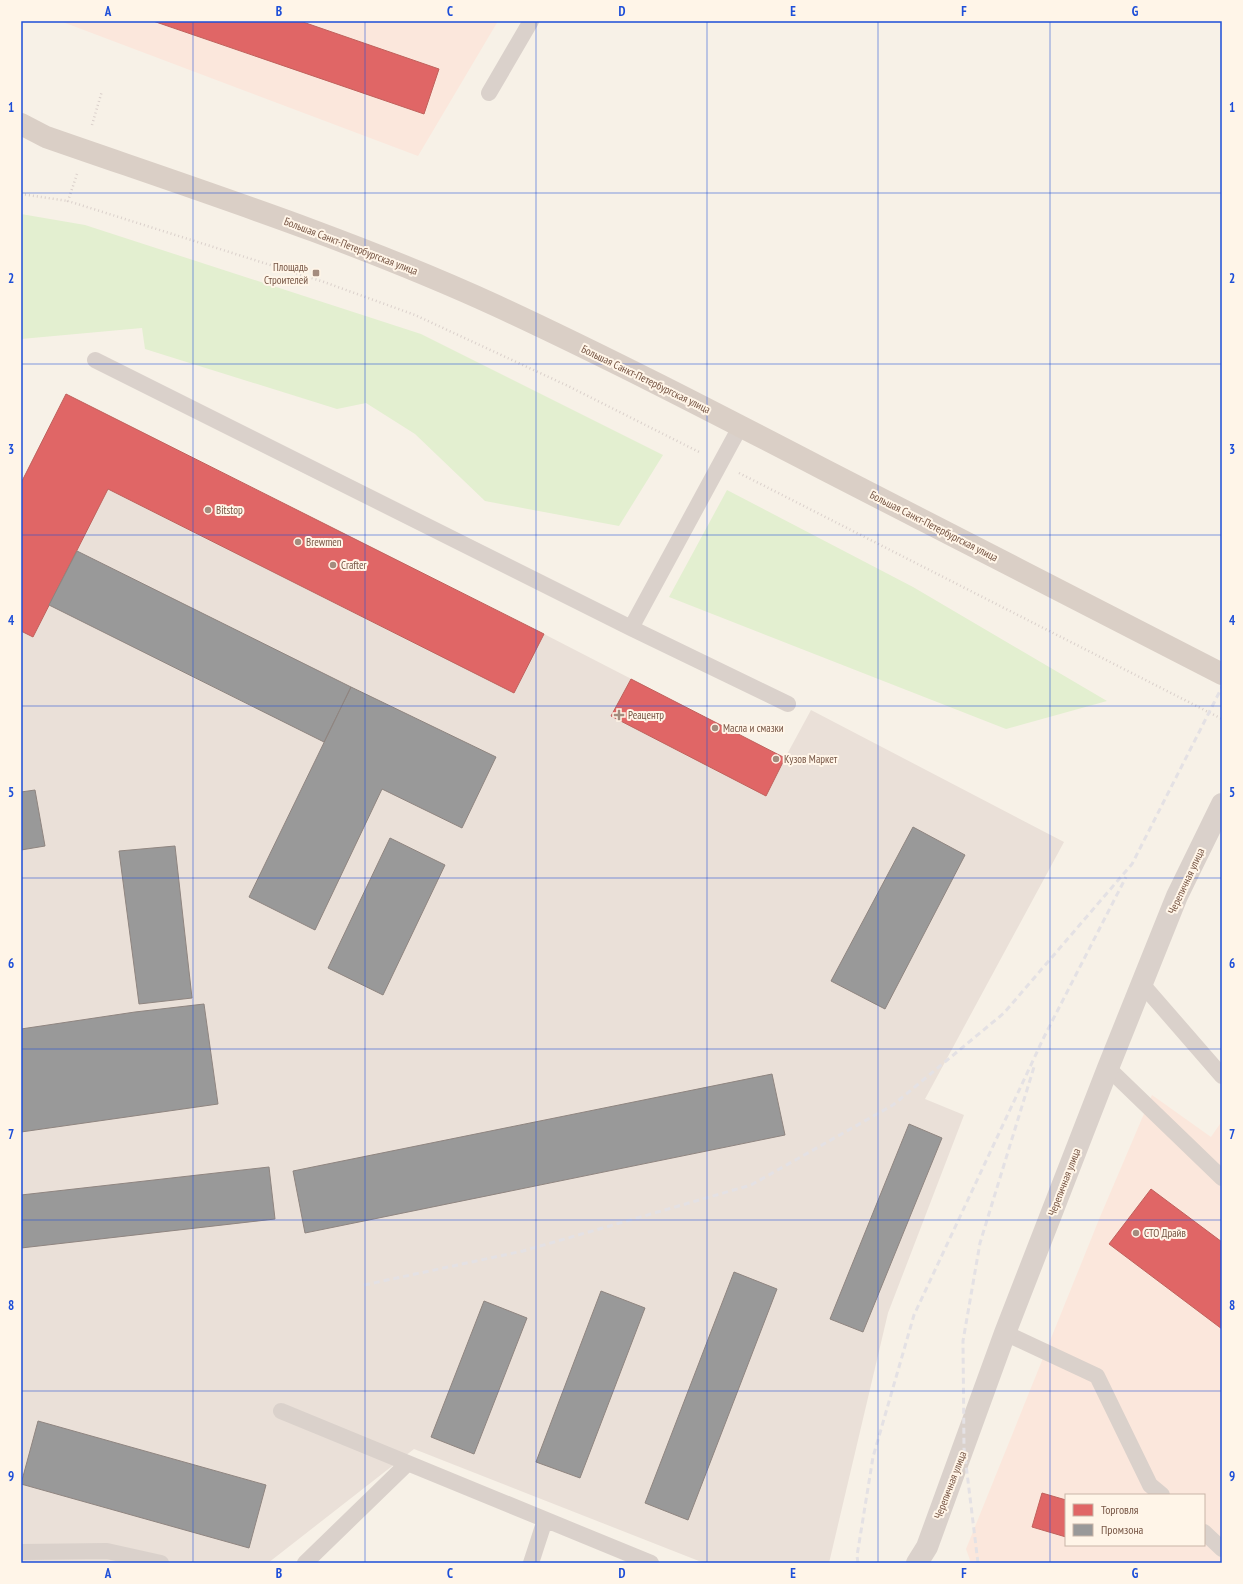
<svg xmlns="http://www.w3.org/2000/svg" width="1243" height="1584" font-family="'PT Sans Narrow',sans-serif">
  <style>
    .commercial { fill: #fbe7dc; fill-rule: evenodd }
    .industrial { fill: #eae0d8 }
    .green { fill: #e3efd0 }
    .shops { fill: #e06666; stroke: #c0615c }
    .industry { fill: #999; stroke: #8f8580 }
    .lines { fill: none; stroke-linecap: round; stroke-linejoin: round }
    .path { stroke: #dad0cb; stroke-width: 2.5; stroke-dasharray: 1 3; stroke-linecap: butt }
    .lane { stroke: #dad1cb; stroke-width: 16 }
    .street { stroke: #dad1cb; stroke-width: 22 }
    .primary { stroke: #dacfc6; stroke-width: 22 }
    .rail { stroke: #e4e1e4; stroke-width: 3; stroke-dasharray: 6 4; stroke-linecap: butt }
    .grid { fill: none; stroke: #1d4ed8; stroke-width: 1; stroke-opacity: 0.55 }
    .poi-dot { fill: #a48c7e; stroke: #fff5e8; stroke-width: 1.5 }
    .labels { text-anchor: middle; stroke-width: 4; stroke-linejoin: round; paint-order: stroke }
    .street-label { font-size: 11px; fill: #775645; stroke: #fff5e8 }
    .poi-label { font-size: 11px; fill: #775645; stroke: #fff5e8; text-anchor: start }
    .neatline { fill: none; stroke: #1d4ed8; stroke-width: 1.5 }
    .grid-label { font-size: 13px; text-anchor: middle; font-weight: bold; fill: #1d4ed8 }
  </style>
  <rect width="100%" height="100%" fill="#f7f1e7"/>
  <path class="commercial" d="M60,21H498L418,156Z
    M1152,1095L1211,1137L1222,1121V1563H971L966,1549L1100,1217ZM1066,1495H1204V1545H1066Z"/>
  <path class="industrial" d="M66,394L544,634L785,758L811,710L1064,842L925,1099L964,1115L888,1313L829,1563H704L414,1449L268,1563H21V483Z"/>
  <path class="green" d="M21,214L85,225L421,334L663,455L619,526L485,501L415,434L366,403L337,409L145,349L142,328L21,339Z
    M727,490L913,587L1107,701L1006,729L669,597Z"/>
  <path class="shops" d="M153,21H300L439,69L424,114Z
    M66,394L544,634L514,693L108,489L33,637L21,631V483Z
    M631,679L785,758L766,796L611,716Z
    M1151,1189L1222,1242V1329L1109,1244Z
    M1042,1493L1066,1500V1537L1032,1527Z"/>
  <path class="industry" d="M77,551L351,687L324,742L49,605Z
    M351,687L496,757L462,828L382,789L315,930L249,897Z
    M35,790L45,846L21,850V792Z
    M913,827L965,855L885,1009L831,981Z
    M390,838L445,865L383,995L328,968Z
    M175,846L192,998L139,1004L119,851Z
    M204,1004L218,1104L21,1132V1029L135,1012Z
    M772,1074L785,1135L305,1233L293,1171Z
    M909,1124L942,1138L863,1332L830,1319Z
    M269,1167L275,1219L21,1248V1195Z
    M734,1272L777,1289L688,1520L645,1503Z
    M601,1291L645,1308L580,1478L536,1462Z
    M484,1301L527,1318L474,1454L431,1437Z
    M38,1421L266,1485L249,1548L21,1484Z"/>
  <g class="lines">
    <path class="path" d="M92,125L102,91
      M77,174L68,201L324,282L415,315L568,386L701,453
      M21,194L68,201
      M739,473L1222,719"/>
    <path class="lane" d="M489,93L531,21
      M95,360L631,628L788,704
      M631,628L740,427
      M1142,984L1222,1076
      M1108,1068L1222,1178
      M1005,1333L1097,1376L1150,1485L1162,1495
      M281,1411L651,1563
      M1204,1532L1222,1549
      M21,1552L107,1551L161,1563
      M305,1563L408,1463
      M531,1563L545,1520"/>
    <path class="street" d="M917,1563L927,1547L1005,1333L1108,1068L1177,896L1222,804"/>
    <path class="primary" d="M21,124L46,137C198,190 351,239 497,306C607,357 715,413 823,469C956,537 1089,606 1222,674"/>
    <path class="rail" d="M364,1285L523,1251L751,1185L893,1105L1004,1013L1132,864L1222,687
      M858,1563L857,1556L873,1457L914,1315L1044,1037L1126,877
      M978,1563L964,1448L963,1341L980,1243L1034,1067"/>
  </g>
  <path class="grid" d="M193,21V1563M365,21V1563M536,21V1563M707,21V1563M878,21V1563M1050,21V1563M21,193H1222M21,364H1222M21,535H1222M21,706H1222M21,878H1222M21,1049H1222M21,1220H1222M21,1391H1222"/>
  <g class="poi-dot">
    <rect x="312" y="269" width="8" height="8" rx="2"/>
    <circle cx="208" cy="510" r="4"/>
    <circle cx="298" cy="542" r="4"/>
    <circle cx="333" cy="565" r="4"/>
    <path d="M617 709h4v4h4v4h-4v4h-4v-4h-4v-4h4z"/>
    <circle cx="715" cy="728" r="4"/>
    <circle cx="776" cy="759" r="4"/>
    <circle cx="1136" cy="1233" r="4"/>
  </g>
  <g class="labels">
    <g class="street-label">
      <text transform="translate(351 246) rotate(21)" y="4">Большая Санкт-Петербургская улица</text>
      <text transform="translate(646 379) rotate(26)" y="4">Большая Санкт-Петербургская улица</text>
      <text transform="translate(934 526) rotate(27)" y="4">Большая Санкт-Петербургская улица</text>
      <text transform="translate(1186 881) rotate(-65)" y="4">Черепичная улица</text>
      <text transform="translate(1064 1182) rotate(-69)" y="4">Черепичная улица</text>
      <text transform="translate(950 1485) rotate(-69)" y="4">Черепичная улица</text>
    </g>
    <g class="poi-label">
      <text x="308" y="271" text-anchor="end">Площадь<tspan x="308" dy="13">Строителей</tspan></text>
      <text x="216" y="514">Bitstop</text>
      <text x="306" y="546">Brewmen</text>
      <text x="341" y="569">Crafter</text>
      <text x="628" y="719">Реацентр</text>
      <text x="723" y="732">Масла и смазки</text>
      <text x="784" y="763">Кузов Маркет</text>
      <text x="1144" y="1237">СТО Драйв</text>
    </g>
  </g>
  <rect width="1243" height="1584" fill="none" stroke="#fff5e8" stroke-width="44"/>
  <rect x="1065" y="1494" width="140" height="52" fill="#fff5e8" stroke="#c9b5a7"/>
  <rect x="1073" y="1504" width="20" height="12" fill="#e06666" stroke="#c9b5a7"/>
  <text x="1101" y="1514" font-size="12" fill="#775645">Торговля</text>
  <rect x="1073" y="1524" width="20" height="12" fill="#999999" stroke="#c9b5a7"/>
  <text x="1101" y="1534" font-size="12" fill="#775645">Промзона</text>
  <rect x="22" y="22" width="1199" height="1540" class="neatline"/>
  <g class="grid-label">
    <text x="108" y="16">A</text>
    <text x="279" y="16">B</text>
    <text x="450" y="16">C</text>
    <text x="622" y="16">D</text>
    <text x="793" y="16">E</text>
    <text x="964" y="16">F</text>
    <text x="1135" y="16">G</text>
    <text x="11" y="112">1</text>
    <text x="1232" y="112">1</text>
    <text x="11" y="283">2</text>
    <text x="1232" y="283">2</text>
    <text x="11" y="454">3</text>
    <text x="1232" y="454">3</text>
    <text x="11" y="625">4</text>
    <text x="1232" y="625">4</text>
    <text x="11" y="797">5</text>
    <text x="1232" y="797">5</text>
    <text x="11" y="968">6</text>
    <text x="1232" y="968">6</text>
    <text x="11" y="1139">7</text>
    <text x="1232" y="1139">7</text>
    <text x="11" y="1310">8</text>
    <text x="1232" y="1310">8</text>
    <text x="11" y="1481">9</text>
    <text x="1232" y="1481">9</text>
    <text x="108" y="1578">A</text>
    <text x="279" y="1578">B</text>
    <text x="450" y="1578">C</text>
    <text x="622" y="1578">D</text>
    <text x="793" y="1578">E</text>
    <text x="964" y="1578">F</text>
    <text x="1135" y="1578">G</text>
  </g>
</svg>
